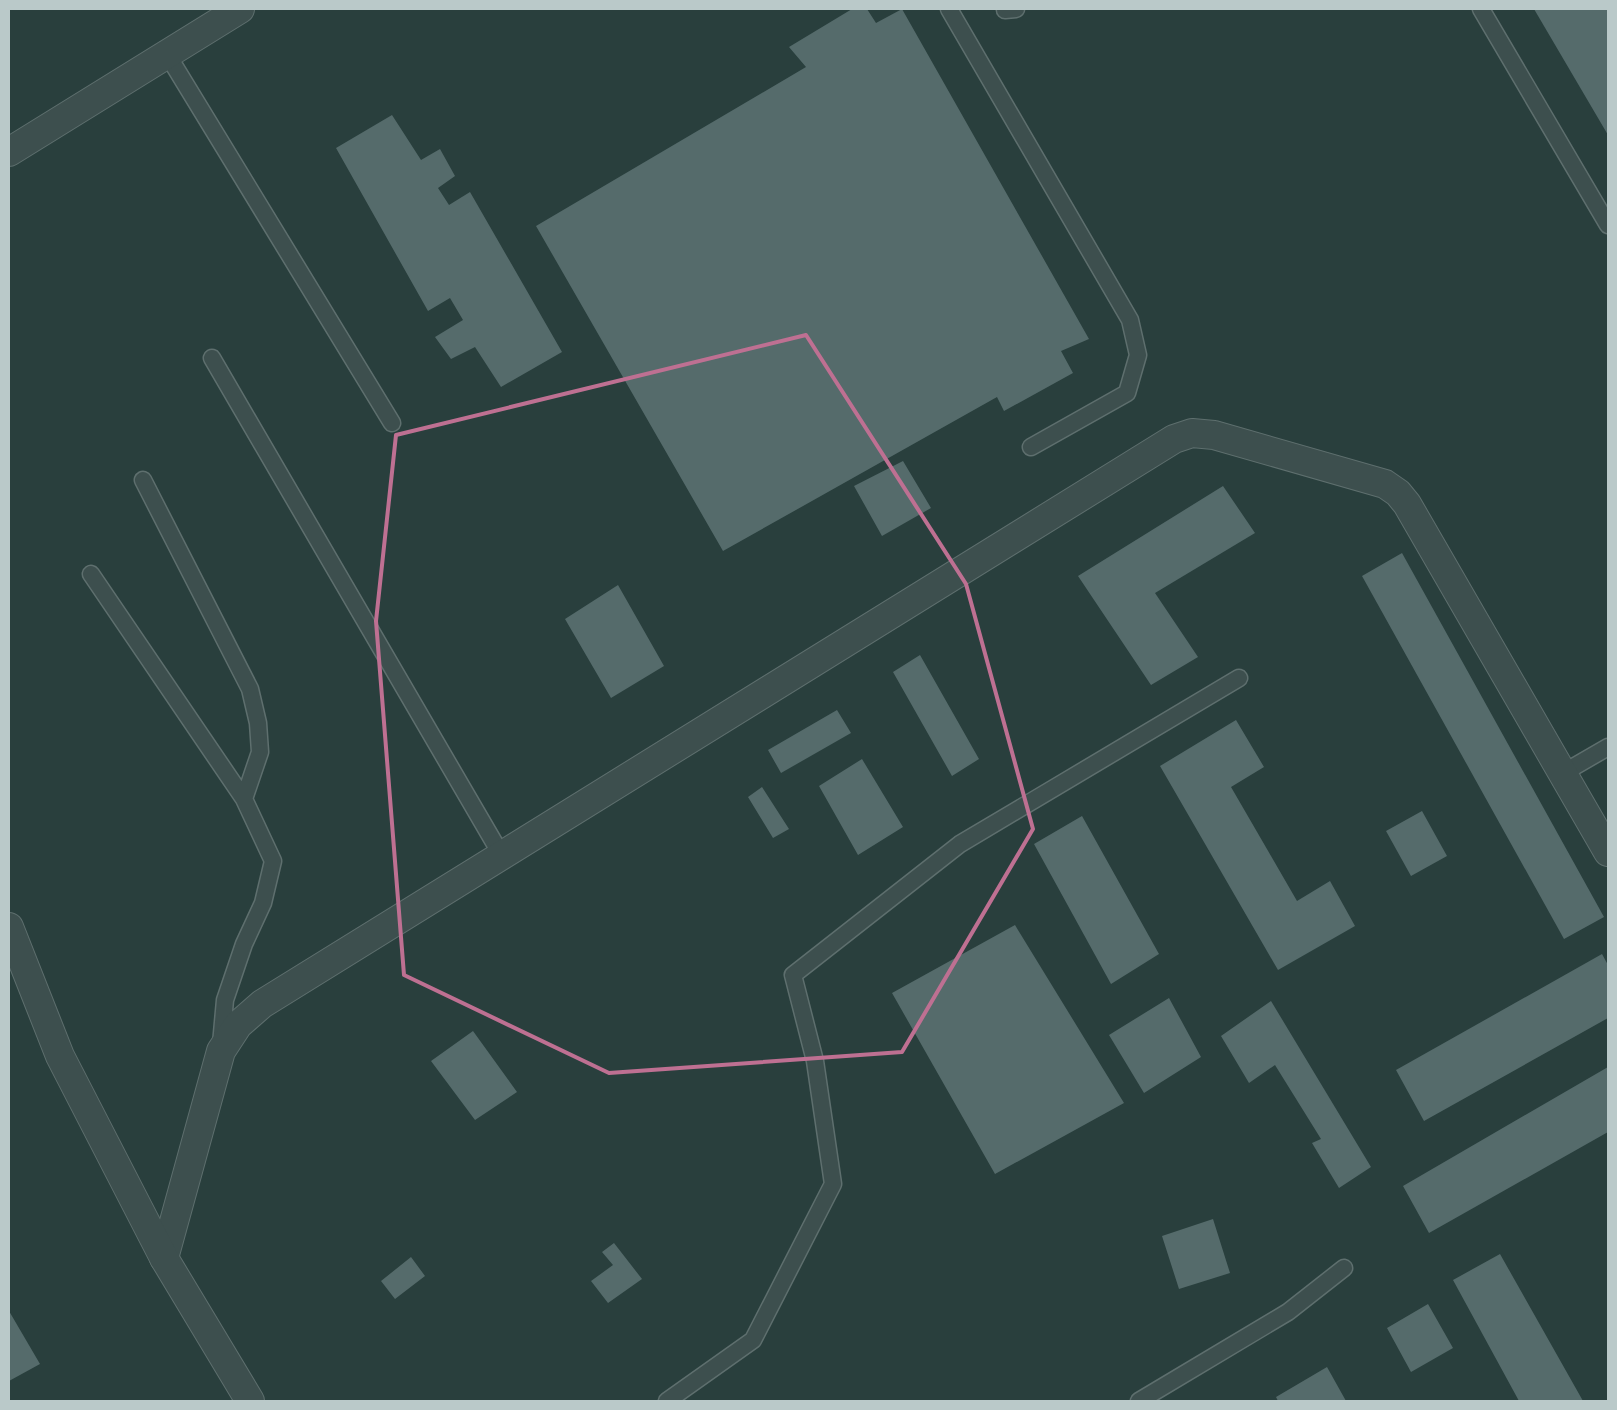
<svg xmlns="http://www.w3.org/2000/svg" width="1617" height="1410" font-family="'Nunito Sans',sans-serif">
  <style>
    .building { fill: #556b6b }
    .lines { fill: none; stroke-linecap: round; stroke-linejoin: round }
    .service-casing { stroke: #5e6f6e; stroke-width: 19 }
    .minor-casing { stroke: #5e6f6e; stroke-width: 30 }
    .tertiary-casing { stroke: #5e6f6e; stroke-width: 30 }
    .service { stroke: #3d4f4e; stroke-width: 16 }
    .minor { stroke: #3d4f4e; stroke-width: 28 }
    .tertiary { stroke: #3d4f4e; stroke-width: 28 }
    .marked { fill: none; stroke: #be7092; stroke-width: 4; stroke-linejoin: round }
  </style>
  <rect width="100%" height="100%" fill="#293f3d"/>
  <path class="building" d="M852,9H867L876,23L902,9L1089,339L1061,351L1073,373L1004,411L997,397L723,551L536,226L806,67L789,47Z
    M1534,9H1608V135Z
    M392,115L421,160L440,149L455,176L438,188L449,205L470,192L562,352L501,387L475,347L451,359L435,337L463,320L450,298L428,311L336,148Z
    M903,461L931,508L882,536L854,486Z
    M1223,486L1255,533L1155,593L1198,657L1151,685L1078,576Z
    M1402,553L1604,917L1564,939L1362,576Z
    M618,585L664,666L611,698L565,619Z
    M920,655L979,759L952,776L893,672Z
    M837,710L851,733L781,773L768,750Z
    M1236,720L1264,767L1231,787L1297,901L1330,881L1355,926L1278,970L1160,766Z
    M862,759L903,827L858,855L819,786Z
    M762,787L789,829L773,838L748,797Z
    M1422,811L1447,856L1411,876L1386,831Z
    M1082,816L1159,954L1111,984L1034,844Z
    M1015,925L1124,1103L995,1174L892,993Z
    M1602,954L1608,965V1018L1424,1121L1396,1070Z
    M1169,998L1201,1057L1144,1093L1109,1035Z
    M1271,1001L1371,1167L1339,1188L1312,1143L1321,1139L1275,1065L1249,1083L1221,1036Z
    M473,1031L517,1092L475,1120L431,1061Z
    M1608,1067V1132L1429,1233L1403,1186Z
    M1213,1219L1230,1273L1179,1289L1162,1236Z
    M614,1243L642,1279L608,1303L591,1281L613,1265L602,1252Z
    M1500,1254L1583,1401H1519L1453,1280Z
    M411,1257L425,1276L395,1299L381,1281Z
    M1428,1304L1453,1348L1411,1372L1387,1328Z
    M9,1311L40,1364L9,1381Z
    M1327,1367L1346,1401H1278L1276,1397Z"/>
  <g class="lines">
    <defs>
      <path id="service" d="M949,9L1130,320L1138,355L1127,393L1031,447
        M1005,9V10L1016,9
        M1481,9L1608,225
        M167,54L392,423
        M212,358L502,856
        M143,480L250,689L258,723L260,752L244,799
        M91,574L244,799L273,861L263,903L244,944L225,1000L221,1044
        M1563,773L1608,747
        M667,1401L753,1340L833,1184L815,1061L793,975L960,844L1239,678
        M1139,1401L1288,1312L1344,1268"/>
      <path id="minor" d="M9,152L240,9
        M164,1258L221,1051L238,1025L262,1004L1174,439L1192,433L1214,435L1385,484L1398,493L1407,504L1608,852"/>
      <path id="tertiary" d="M9,927L60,1056L164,1258L250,1401"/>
    </defs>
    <use href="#service" class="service-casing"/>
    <use href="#minor" class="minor-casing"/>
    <use href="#tertiary" class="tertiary-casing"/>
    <use href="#service" class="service"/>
    <use href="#minor" class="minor"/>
    <use href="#tertiary" class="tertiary"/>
  </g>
  <path class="marked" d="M806,335L966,584L1033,829L902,1052L609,1073L404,975L376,621L396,435Z"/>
  <rect width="1617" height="1410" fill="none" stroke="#bac9c9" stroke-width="20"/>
</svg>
